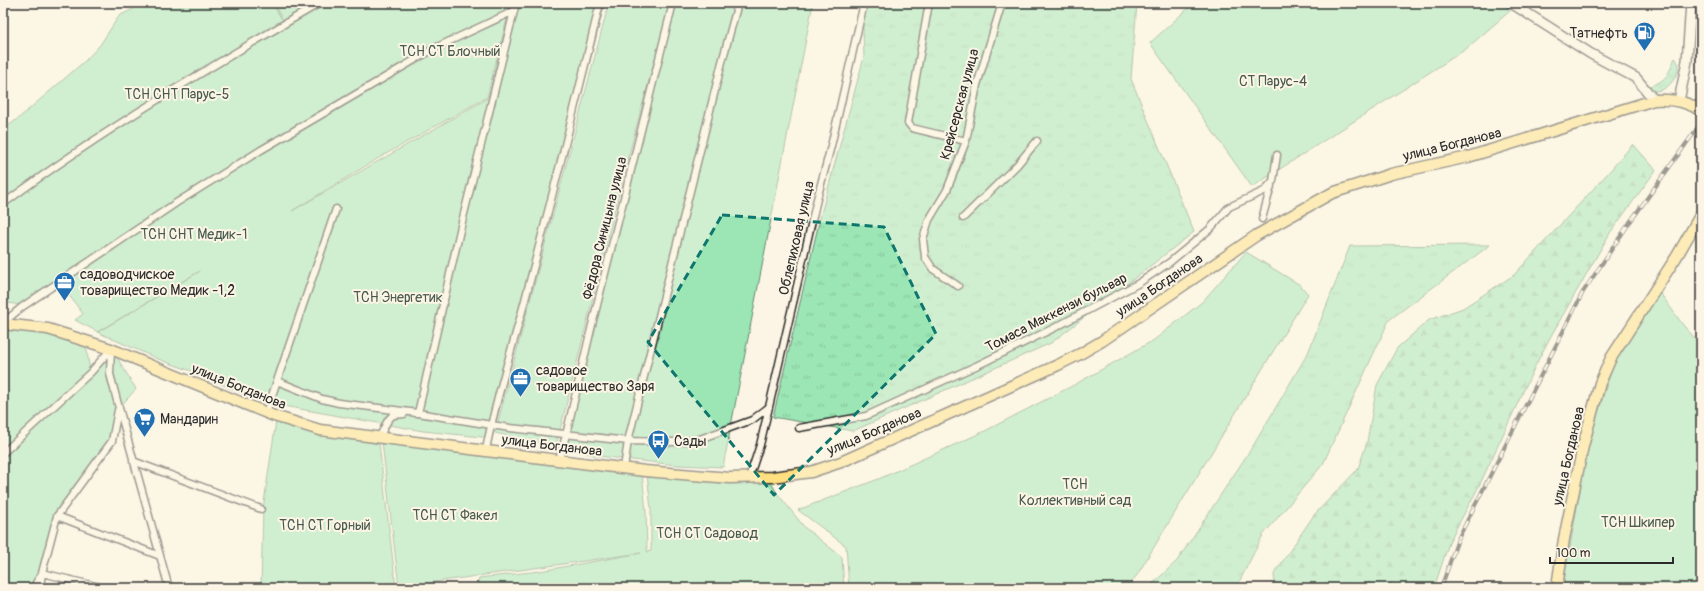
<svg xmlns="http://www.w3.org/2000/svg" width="1704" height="591" font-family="Pangolin,sans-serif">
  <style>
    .grass { fill: url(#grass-tufts); stroke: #648870 }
    .forest { fill: url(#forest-firs); stroke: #648870 }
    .garden { fill: #9ce6b5; stroke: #648870 }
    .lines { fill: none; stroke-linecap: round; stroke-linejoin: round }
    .street-casing { stroke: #2b2b2b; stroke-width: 9 }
    .secondary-casing { stroke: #2b2b2b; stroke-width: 12 }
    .primary-casing { stroke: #2b2b2b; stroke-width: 13 }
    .street { stroke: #fcf5e5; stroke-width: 6 }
    .secondary { stroke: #fcf5e5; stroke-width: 9 }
    .primary { stroke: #ffdf80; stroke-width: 10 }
    .rail-casing { stroke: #2b2b2b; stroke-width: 4 }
    .rail { stroke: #fcf5e5; stroke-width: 2.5; stroke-dasharray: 8; stroke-linecap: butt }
    .marked { fill: none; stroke: #0f766e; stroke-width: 3; stroke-dasharray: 8 5; stroke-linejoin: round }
    .labels { text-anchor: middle; stroke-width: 4; stroke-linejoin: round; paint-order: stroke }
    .poi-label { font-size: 14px; fill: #2b2b2b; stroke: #fcf5e5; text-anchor: start }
    .park-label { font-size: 14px; fill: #475a4e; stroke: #fcf5e5 }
    .street-label { font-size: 14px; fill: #2b2b2b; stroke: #fcf5e5 }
  </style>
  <defs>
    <pattern id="grass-tufts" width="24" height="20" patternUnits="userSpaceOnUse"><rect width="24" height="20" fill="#9ce6b5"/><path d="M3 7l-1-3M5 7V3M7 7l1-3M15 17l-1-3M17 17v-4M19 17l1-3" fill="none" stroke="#87c59c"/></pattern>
    <pattern id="forest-firs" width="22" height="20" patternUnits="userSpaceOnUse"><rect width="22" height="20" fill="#9ce6b5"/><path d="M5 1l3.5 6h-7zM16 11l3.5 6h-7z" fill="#87c59c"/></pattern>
  </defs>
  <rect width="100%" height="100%" fill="#fcf5e5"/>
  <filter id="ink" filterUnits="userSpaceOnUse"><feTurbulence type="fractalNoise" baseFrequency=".025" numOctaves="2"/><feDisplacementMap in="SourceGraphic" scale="8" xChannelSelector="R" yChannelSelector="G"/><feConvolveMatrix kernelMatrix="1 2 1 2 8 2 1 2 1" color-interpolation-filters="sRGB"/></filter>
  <g filter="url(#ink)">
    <path class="grass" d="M862,3H1137L1131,79L1194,232L1051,343L853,431L773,417L821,214L864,57Z
      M1675,58C1684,66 1673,84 1665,88C1661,91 1656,91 1652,91L1649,87L1650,86C1668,80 1668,74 1675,58Z
      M1490,245L1389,320L1323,464L1263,535L1236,588H1148L1177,561L1253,446L1308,353L1350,246Z"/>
    <path class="forest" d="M1633,144L1656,170L1610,233L1552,334L1536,364L1479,486L1450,540L1434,588H1275L1274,574L1314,515L1358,469L1367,442L1377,385L1397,348L1429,320L1463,308L1514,275L1608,173Z"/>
    <path class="garden" d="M145,3H272L286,26L325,3H511L487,97L377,159L292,211L488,98L512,3H605L492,438L423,431L261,402L197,373L158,359L97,332L200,271L98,332L75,320L83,314L60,283L198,190L391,70L173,203L20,305L3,302V130L20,117L86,60L100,45L119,16Z
      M273,3H322L286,25Z
      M609,3H670L625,169L556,446L495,433Z
      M677,3H813L723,467L677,465L597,456L559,446Z
      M1194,3H1519L1466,49L1252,187L1150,43Z
      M1246,252L1300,285L1308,294L1137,575L1127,588H849L846,546L798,510L881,478L985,431L1074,385L1154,340L1202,302Z
      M1660,293L1683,325L1701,345V588H1565L1564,581L1588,445L1614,362Z
      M3,330L51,334L86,345L90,372L3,453Z
      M116,356L136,389L118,409L111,440L56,517L41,573L32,588H3V455L91,372Z
      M276,421L322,434L379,444L396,588H261L263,509Z
      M382,442L642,474L646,511L647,552L651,551V509L647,474L770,481L777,493L805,528L842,557L844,588H477L479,578L540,571L641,553L399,587Z"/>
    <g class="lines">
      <defs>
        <path id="street" d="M929,3L908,123L912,128L966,141
          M3,204C104,129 212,66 320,3
          M963,218L1017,165L1037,141
          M1262,219L1271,186
          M958,286L933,269L925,257L923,239L929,220L947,190L966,141L977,85L1002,3
          M3,323L22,307L176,203L261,150L435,48L514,11
          M111,349L110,374L119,408L169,588
          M277,381L322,399L339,403L418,413L510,428L628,441L675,442L697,440L752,420L769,407
          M266,413L336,209
          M415,413H418L461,226L516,3
          M799,428L866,416L978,365L1056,327L1139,283L1170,262L1210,229L1229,207L1264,191L1273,181L1277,155
          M379,438L388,420L393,415L404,414
          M486,450C495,400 512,350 525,300C551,201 576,103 600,3
          M3,453L91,372L111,349
          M559,460L566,435L591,329L673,3
          M133,461L261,509
          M624,468L628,441L722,62L738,3
          M749,478L760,445L769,407L817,199L831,146L864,3
          M57,516L160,556
          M33,588L42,573L104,588
          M40,588L42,573L57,516L112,441L118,410"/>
        <path id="secondary" d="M1511,3L1591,54L1636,78L1654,100
          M1679,101L1687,61L1691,3"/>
        <path id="primary" d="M3,324L48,329L111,349L274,416L320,430L645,471L730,478L772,477L811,472L841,462L1058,365L1080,354L1102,341L1257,235L1332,193L1391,174L1468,157L1654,100C1671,99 1687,101 1701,111
          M1559,588L1558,580L1564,539L1583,446L1600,383L1611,358L1677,256L1701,214"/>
      </defs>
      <use href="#street" class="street-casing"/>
      <use href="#secondary" class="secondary-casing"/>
      <use href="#primary" class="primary-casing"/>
      <use href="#street" class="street"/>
      <use href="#secondary" class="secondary"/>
      <use href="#primary" class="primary"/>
      <defs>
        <path id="rail" d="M1441,588L1458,539L1583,292L1630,222L1701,123"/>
      </defs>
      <use href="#rail" class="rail-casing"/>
      <use href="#rail" class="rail"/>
    </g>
  </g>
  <path d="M0 0H1704V591H0ZM722,215L884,227L936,334L774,495L648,342Z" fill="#fcf5e5" fill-opacity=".55" fill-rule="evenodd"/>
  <path class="marked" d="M722,215L884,227L936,334L774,495L648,342Z"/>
  <defs>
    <symbol id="fuel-pin" viewBox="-11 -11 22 30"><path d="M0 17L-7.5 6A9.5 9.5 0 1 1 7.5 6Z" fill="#1f6fb2" stroke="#fcf5e5"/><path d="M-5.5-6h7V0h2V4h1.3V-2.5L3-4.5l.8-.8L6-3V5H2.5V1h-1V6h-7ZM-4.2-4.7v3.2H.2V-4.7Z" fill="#fff"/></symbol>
    <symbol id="office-pin" viewBox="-11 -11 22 30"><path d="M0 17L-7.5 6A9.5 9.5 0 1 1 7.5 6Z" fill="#1f6fb2" stroke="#fcf5e5"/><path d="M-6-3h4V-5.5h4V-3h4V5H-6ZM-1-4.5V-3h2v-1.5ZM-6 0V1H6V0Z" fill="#fff"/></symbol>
    <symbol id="supermarket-pin" viewBox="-11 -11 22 30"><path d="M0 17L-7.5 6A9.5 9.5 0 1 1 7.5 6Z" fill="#1f6fb2" stroke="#fcf5e5"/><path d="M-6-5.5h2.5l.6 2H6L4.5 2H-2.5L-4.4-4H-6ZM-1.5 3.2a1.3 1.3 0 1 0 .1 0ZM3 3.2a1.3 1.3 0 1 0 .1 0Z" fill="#fff"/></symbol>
    <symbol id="bus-pin" viewBox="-11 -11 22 30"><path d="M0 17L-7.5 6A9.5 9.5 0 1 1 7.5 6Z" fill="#1f6fb2" stroke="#fcf5e5"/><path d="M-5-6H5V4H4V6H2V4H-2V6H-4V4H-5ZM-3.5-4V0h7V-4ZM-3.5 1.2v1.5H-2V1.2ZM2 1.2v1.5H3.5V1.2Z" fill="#fff"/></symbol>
  </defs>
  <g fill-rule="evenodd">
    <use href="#fuel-pin" x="1632" y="20" width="25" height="34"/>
    <use href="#office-pin" x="52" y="270" width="25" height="34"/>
    <use href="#office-pin" x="508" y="366" width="25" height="34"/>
    <use href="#supermarket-pin" x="132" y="406" width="25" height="34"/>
    <use href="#bus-pin" x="646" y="428" width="25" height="34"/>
  </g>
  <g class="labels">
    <g class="poi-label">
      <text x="1628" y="38" text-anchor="end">Татнефть</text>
      <text x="80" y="279">садоводчиское<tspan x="80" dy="16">товарищество Медик -1,2</tspan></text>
      <text x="536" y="375">садовое<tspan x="536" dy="16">товарищество Заря</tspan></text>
      <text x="160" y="424">Мандарин</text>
      <text x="674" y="446">Сады</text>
    </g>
    <g class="park-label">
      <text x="450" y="56">ТСН СТ Блочный</text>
      <text x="1273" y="86">СТ Парус-4</text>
      <text x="177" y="99">ТСН СНТ Парус-5</text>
      <text x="194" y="239">ТСН СНТ Медик-1</text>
      <text x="398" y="302">ТСН Энергетик</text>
      <text x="1075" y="489">ТСН<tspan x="1075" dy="16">Коллективный сад</tspan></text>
      <text x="455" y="520">ТСН СТ Факел</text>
      <text x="1638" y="527">ТСН Шкипер</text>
      <text x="325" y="530">ТСН СТ Горный</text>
      <text x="707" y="538">ТСН СТ Садовод</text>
    </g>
    <g class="street-label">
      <text transform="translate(959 104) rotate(-75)" y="5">Крейсерская улица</text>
      <text transform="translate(1452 144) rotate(-14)" y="5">улица Богданова</text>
      <text transform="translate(604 228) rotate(-76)" y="5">Фёдора Синицына улица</text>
      <text transform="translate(796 238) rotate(-77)" y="5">Облепиховая улица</text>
      <text transform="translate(1159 285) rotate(-34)" y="5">улица Богданова</text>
      <text transform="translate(1056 312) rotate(-27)" y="5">Томаса Маккензи бульвар</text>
      <text transform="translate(239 386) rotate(22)" y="5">улица Богданова</text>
      <text transform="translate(874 431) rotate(-23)" y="5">улица Богданова</text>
      <text transform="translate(552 445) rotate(7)" y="5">улица Богданова</text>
      <text transform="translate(1568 456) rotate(-77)" y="5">улица Богданова</text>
    </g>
  </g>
  <rect width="1704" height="591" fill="none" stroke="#fcf5e5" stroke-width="16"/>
  <rect x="8" y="8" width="1688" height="575" fill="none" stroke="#2b2b2b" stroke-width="1.5" filter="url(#ink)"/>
  <path d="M1550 557v6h123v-6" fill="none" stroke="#2b2b2b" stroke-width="2"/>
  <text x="1556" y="557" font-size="12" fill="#2b2b2b" stroke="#fcf5e5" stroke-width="3" paint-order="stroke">100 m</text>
</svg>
